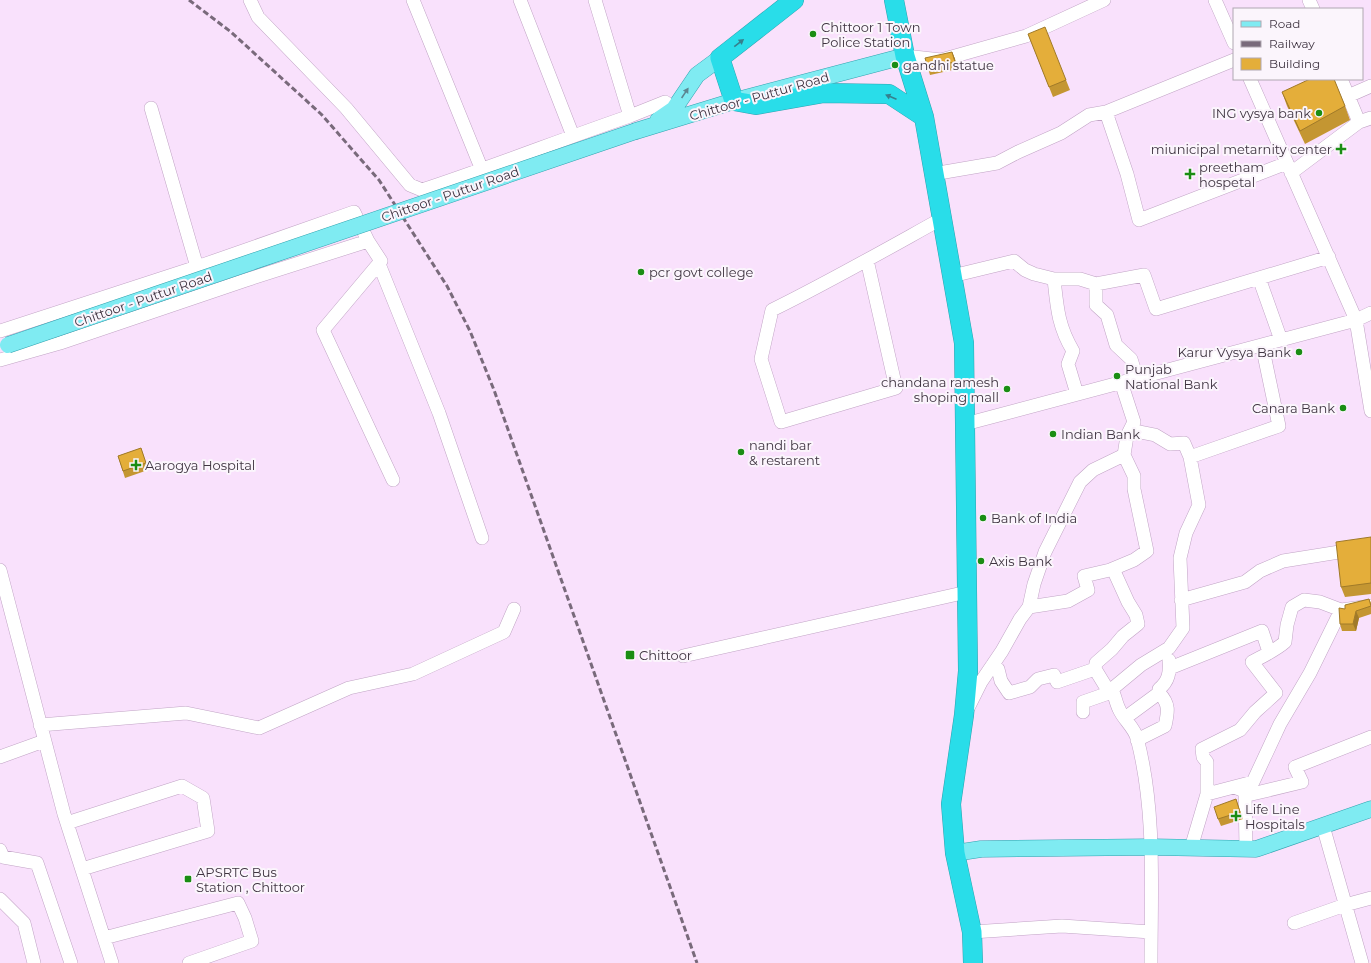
<svg xmlns="http://www.w3.org/2000/svg" width="1371" height="963" font-family="Montserrat,sans-serif">
  <style>
    .lines { fill: none; stroke-linecap: round; stroke-linejoin: round }
    .minor-casing { stroke: #c1a4c5; stroke-width: 14 }
    .major-casing { stroke: #31a2ae; stroke-width: 17 }
    .highway-casing { stroke: #31a2ae; stroke-width: 20 }
    .minor { stroke: #fff; stroke-width: 13 }
    .major { stroke: #7febf2; stroke-width: 16 }
    .highway { stroke: #29dde9; stroke-width: 19 }
    .rail { stroke: #796a7b; stroke-width: 3; stroke-dasharray: 6 3; stroke-linecap: butt }
    .major-bridge-casing { stroke: #31a2ae; stroke-width: 17; stroke-linecap: butt }
    .major-bridge { stroke: #7febf2; stroke-width: 16 }
    .wall { fill: #c49632 }
    .shaded-wall { fill: #a07a29 }
    .building { fill: #e4ae3a; stroke: #a07a29 }
    .oneway { fill: #35808d }
    .oneway2 { fill: #5c8691 }
    .poi-dot { fill: #1a8d13; stroke: #fbf5fc; stroke-width: 1.5 }
    .labels { text-anchor: middle; stroke-width: 4; stroke-linejoin: round; paint-order: stroke }
    .poi-label { font-size: 13px; fill: #3f3441; stroke: #fbf5fc; text-anchor: start }
    .street-label { font-size: 13px; fill: #3f3441; stroke: #fbf5fc }
  </style>
  <rect width="100%" height="100%" fill="#f9e1fc"/>
  <g class="lines">
    <defs>
      <path id="minor" d="M250,0L258,17L346,108L410,185L422,190C492,167 560,140 630,116
        M413,0L482,170
        M520,0L573,136
        M595,0L630,116L665,102L682,115
        M1215,0L1234,43
        M1309,0L1313,9
        M905,56L941,60L1026,36L1104,0
        M1250,79L1356,320L1371,411
        M1341,79L1359,122L1371,118
        M1348,96L1371,86
        M151,108L197,267
        M1106,112L1234,60
        M1291,173L1359,122
        M933,174L997,163L1018,152L1061,133L1089,115L1106,112L1127,174L1139,220L1287,163
        M867,260L896,388L781,422L761,359L772,310C829,282 885,250 941,219
        M381,261L323,330L393,480
        M952,276L1014,261L1025,270L1034,274L1054,279H1080L1096,284L1144,275L1156,309L1329,257
        M1259,278L1281,340
        M1054,279C1057,307 1058,326 1073,351L1068,364L1077,394
        M1096,284V305L1107,315L1116,345L1131,359L1137,378
        M0,331L197,267L354,212L368,241L381,261L379,264L439,413L482,538
        M0,360L60,343L246,280L368,241
        M965,424L1356,320L1371,313
        M1130,430L1155,435L1170,444L1184,443L1190,457L1279,426L1262,345
        M0,570L64,814L112,963
        M1181,600L1245,582L1260,571L1283,561L1371,547
        M1029,607L1068,601L1088,590L1084,576L1110,570L1134,560L1147,551L1134,489V476L1124,455
        M683,656L967,592
        M993,664L998,669L1001,681L1009,693L1030,687L1038,679L1054,675L1057,682L1095,669L1109,692
        M1170,668L1262,631L1269,652
        M1095,669L1096,663L1112,649L1123,636L1138,624L1136,615L1128,602L1113,569
        M1112,689C1115,696 1116,703 1119,709C1123,719 1134,727 1137,738C1156,810 1151,888 1151,963
        M1159,693V689C1169,681 1170,672 1169,660
        M968,708L981,682L1002,651L1020,619L1029,607L1034,584L1045,552L1080,482L1093,470L1124,455L1127,436L1134,422L1121,382
        M1083,712V702L1106,694L1141,665L1169,648L1183,628L1180,558L1186,533L1199,505L1190,457
        M1125,718L1159,693C1170,704 1168,712 1165,726L1137,740
        M40,725L186,713L259,728L349,688L413,674L504,632L514,609
        M0,757L44,741
        M1234,787L1252,794L1302,782L1295,767L1371,737
        M1245,791L1246,849
        M1207,794V762L1203,757L1202,749L1240,730L1255,712L1276,693L1252,662C1263,656 1276,650 1285,642L1287,625L1292,607L1304,600L1320,602L1341,610
        M70,822L182,786L203,798L208,831L82,869
        M1323,826L1362,963
        M1191,848L1207,794L1253,782L1280,724L1310,673L1341,610L1371,606
        M0,850L3,857L37,863L71,963
        M0,899L24,923L34,963
        M1294,923L1345,905L1371,898
        M972,932L1062,926L1151,932
        M104,938L238,903L245,918L252,941L189,963"/>
      <path id="major" d="M658,120L674,109L697,75L720,58
        M636,131L734,101L905,56
        M955,853L981,849L1151,847L1256,849L1371,809"/>
      <path id="highway" d="M794,0L720,58L734,101L756,105L824,93L889,94L924,117
        M894,0L905,56L924,117L964,343L968,671L964,715L951,804L955,853L972,932L973,963"/>
    </defs>
    <use href="#minor" class="minor-casing"/>
    <use href="#major" class="major-casing"/>
    <use href="#highway" class="highway-casing"/>
    <use href="#minor" class="minor"/>
    <use href="#major" class="major"/>
    <use href="#highway" class="highway"/>
    <path class="rail" d="M189,0L231,32L321,114L379,180L447,286L470,331L494,390L697,963"/>
    <defs>
      <path id="major-bridge" d="M8,345L636,131"/>
    </defs>
    <use href="#major-bridge" class="major-bridge-casing"/>
    <use href="#major-bridge" class="major-bridge"/>
  </g>
  <path class="wall" d="M1028,34L1066,80L1070,90L1053,97Z
    M952,52L955,59L957,69L930,75L928,68Z
    M1282,92L1345,106L1350,120L1305,144L1287,106Z
    M141,448L148,470L125,478L118,456Z
    M1371,537V594L1345,597L1341,587Z
    M1369,599L1371,603V614L1359,618L1356,631H1342L1340,624L1345,609Z
    M1236,799L1243,819L1221,826L1218,819Z"/>
  <path class="shaded-wall" d="M952,52L955,59L957,69L955,62Z
    M1356,611L1359,618L1356,631L1353,624Z"/>
  <path class="building" d="M1045,27L1066,80L1049,87L1028,34Z
    M952,52L955,62L928,68L925,58Z
    M1310,79H1334L1345,106L1300,131L1282,92Z
    M141,448L146,463L123,471L118,456Z
    M1371,537V583L1341,587L1336,542Z
    M1369,599L1371,606L1356,611L1353,624H1340L1339,608L1345,609V605Z
    M1236,799L1240,812L1218,819L1214,807Z"/>
  <defs><path id="oneway-solid" d="M-6-.8H1V-3.2L6.5 0L1 3.2V.8H-6Z"/></defs>
  <g class="oneway">
    <use href="#oneway-solid" transform="translate(739 43) rotate(-38)"/>
    <use href="#oneway-solid" transform="translate(891 97) rotate(-157)"/>
  </g>
  <use class="oneway2" href="#oneway-solid" transform="translate(685 93) rotate(-56)"/>
  <g class="poi-dot">
    <circle cx="813" cy="34" r="4"/>
    <circle cx="895" cy="65" r="4"/>
    <circle cx="1319" cy="113" r="4"/>
    <path d="M1339 143h4v4h4v4h-4v4h-4v-4h-4v-4h4z"/>
    <path d="M1188 168h4v4h4v4h-4v4h-4v-4h-4v-4h4z"/>
    <circle cx="641" cy="272" r="4"/>
    <circle cx="1299" cy="352" r="4"/>
    <circle cx="1117" cy="376" r="4"/>
    <circle cx="1007" cy="389" r="4"/>
    <circle cx="1343" cy="408" r="4"/>
    <circle cx="1053" cy="434" r="4"/>
    <circle cx="741" cy="452" r="4"/>
    <path d="M134 459h4v4h4v4h-4v4h-4v-4h-4v-4h4z"/>
    <circle cx="983" cy="518" r="4"/>
    <circle cx="981" cy="561" r="4"/>
    <rect x="625" y="650" width="10" height="10" rx="2"/>
    <path d="M1234 810h4v4h4v4h-4v4h-4v-4h-4v-4h4z"/>
    <rect x="184" y="875" width="8" height="8" rx="2"/>
  </g>
  <g class="labels">
    <g class="poi-label">
      <text x="821" y="32">Chittoor 1 Town<tspan x="821" dy="15">Police Station</tspan></text>
      <text x="903" y="70">gandhi statue</text>
      <text x="1311" y="118" text-anchor="end">ING vysya bank</text>
      <text x="1332" y="154" text-anchor="end">miunicipal metarnity center</text>
      <text x="1199" y="172">preetham<tspan x="1199" dy="15">hospetal</tspan></text>
      <text x="649" y="277">pcr govt college</text>
      <text x="1291" y="357" text-anchor="end">Karur Vysya Bank</text>
      <text x="1125" y="374">Punjab<tspan x="1125" dy="15">National Bank</tspan></text>
      <text x="999" y="387" text-anchor="end">chandana ramesh<tspan x="999" dy="15">shoping mall</tspan></text>
      <text x="1335" y="413" text-anchor="end">Canara Bank</text>
      <text x="1061" y="439">Indian Bank</text>
      <text x="749" y="450">nandi bar<tspan x="749" dy="15">&amp; restarent</tspan></text>
      <text x="145" y="470">Aarogya Hospital</text>
      <text x="991" y="523">Bank of India</text>
      <text x="989" y="566">Axis Bank</text>
      <text x="639" y="660">Chittoor</text>
      <text x="1245" y="814">Life Line<tspan x="1245" dy="15">Hospitals</tspan></text>
      <text x="196" y="877">APSRTC Bus<tspan x="196" dy="15">Station , Chittoor</tspan></text>
    </g>
    <g class="street-label">
      <text transform="translate(759 96) rotate(-16)" y="5">Chittoor - Puttur Road</text>
      <text transform="translate(450 194) rotate(-19)" y="5">Chittoor - Puttur Road</text>
      <text transform="translate(143 299) rotate(-19)" y="5">Chittoor - Puttur Road</text>
    </g>
  </g>
  <rect x="1233" y="8" width="130" height="72" fill="#fbf5fc" stroke="#b0a8b1"/>
  <rect x="1241" y="21" width="20" height="6" fill="#7febf2" stroke="#b0a8b1"/>
  <text x="1269" y="28" font-size="12" fill="#3f3441">Road</text>
  <rect x="1241" y="41" width="20" height="6" fill="#796a7b" stroke="#b0a8b1"/>
  <text x="1269" y="48" font-size="12" fill="#3f3441">Railway</text>
  <rect x="1241" y="58" width="20" height="12" fill="#e4ae3a" stroke="#b0a8b1"/>
  <text x="1269" y="68" font-size="12" fill="#3f3441">Building</text>
</svg>
